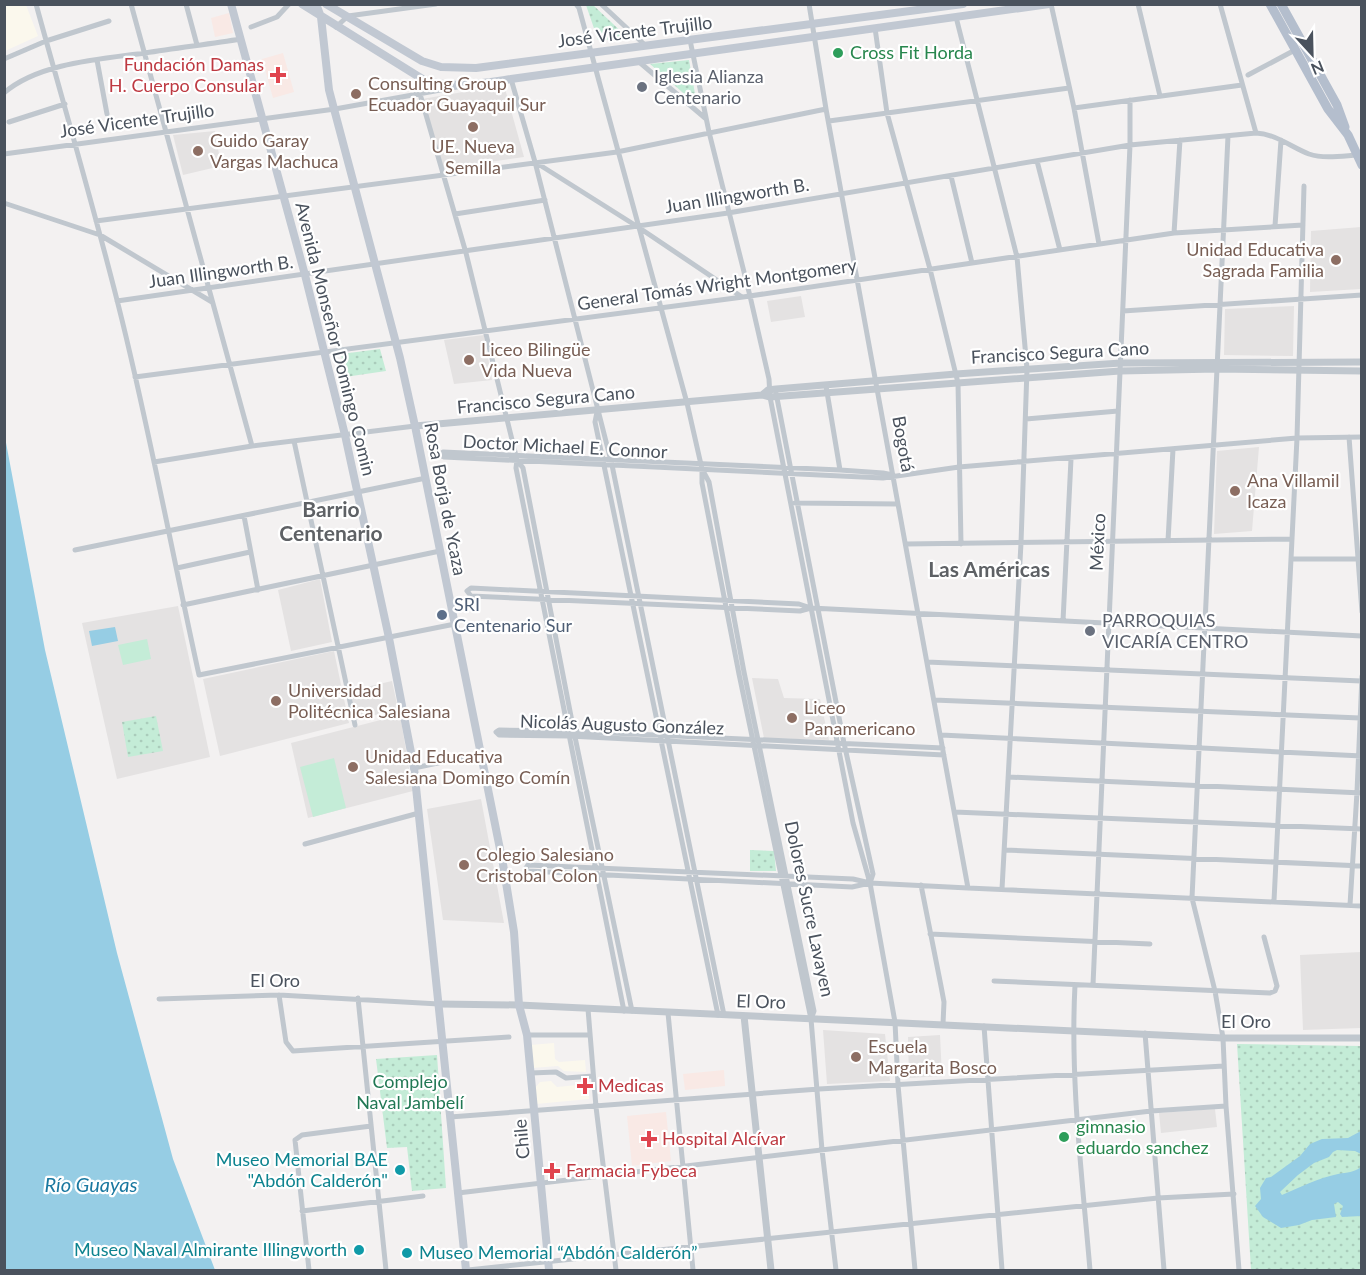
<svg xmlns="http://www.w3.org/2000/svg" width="1366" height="1275" font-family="Lato,sans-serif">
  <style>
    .commercial { fill: #fbf8ed }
    .education { fill: #e4e2e2 }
    .medical { fill: #f9e9e5 }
    .park { fill: url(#park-dots) }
    .garden { fill: #c4ecd7 }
    .water { fill: #96cde4 }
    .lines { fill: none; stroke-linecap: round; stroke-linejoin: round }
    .minor { stroke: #c0c7ce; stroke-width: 5 }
    .tertiary { stroke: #c0c7ce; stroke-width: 7 }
    .secondary { stroke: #c1c8d2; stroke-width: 8 }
    .primary { stroke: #b4becd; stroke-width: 9 }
    .leisure-dot { fill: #2e9e5b; stroke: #fff; stroke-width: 2 }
    .health-dot { fill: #e0444e; stroke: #fff; stroke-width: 2 }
    .worship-dot { fill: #6b7280; stroke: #fff; stroke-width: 2 }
    .education-dot { fill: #8d6e63; stroke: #fff; stroke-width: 2 }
    .service-dot { fill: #5c6f8a; stroke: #fff; stroke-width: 2 }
    .culture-dot { fill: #0f9aa8; stroke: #fff; stroke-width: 2 }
    .labels { text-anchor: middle; stroke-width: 4.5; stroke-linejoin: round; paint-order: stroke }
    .street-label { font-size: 18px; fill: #4a525d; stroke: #fff }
    .leisure-label { font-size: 18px; fill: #27864d; stroke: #fff; text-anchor: start }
    .health-label { font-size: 18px; fill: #be3a42; stroke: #fff; text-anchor: start }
    .worship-label { font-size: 18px; fill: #5b616d; stroke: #fff; text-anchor: start }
    .education-label { font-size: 18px; fill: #785e54; stroke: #fff; text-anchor: start }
    .service-label { font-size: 18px; fill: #4e5e75; stroke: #fff; text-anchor: start }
    .park-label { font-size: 18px; fill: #217854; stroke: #fff }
    .culture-label { font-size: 18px; fill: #0d838f; stroke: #fff; text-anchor: end }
    .water-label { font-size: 20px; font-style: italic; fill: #1a78a0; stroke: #fff }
    .quarter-label { font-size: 21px; font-weight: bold; fill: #5e6165; stroke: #fff }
  </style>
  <defs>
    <pattern id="park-dots" width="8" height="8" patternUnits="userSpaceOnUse" patternTransform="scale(1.5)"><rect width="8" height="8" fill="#c4ecd7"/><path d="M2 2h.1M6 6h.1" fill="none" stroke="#acb" stroke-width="1.8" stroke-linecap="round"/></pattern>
  </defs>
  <rect width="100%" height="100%" fill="#f3f1f1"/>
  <path class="commercial" d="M4,5H26L38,36L5,51Z
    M554,1043L555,1059L559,1062L585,1060L586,1072L564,1071L558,1066L532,1068L530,1045Z
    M551,1081L557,1087L588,1084L589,1099L536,1104L535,1088L540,1082Z"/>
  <path class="education" d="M504,85L524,157L441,169L422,99Z
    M215,131L221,166L183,175L173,135Z
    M1361,227V289L1310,292L1311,231Z
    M801,296L805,317L771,322L767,301Z
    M1294,306L1293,356L1224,355L1225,309Z
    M484,335L492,380L454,384L444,340Z
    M1259,447L1252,531L1214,534L1217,451Z
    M320,579L332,642L291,651L278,590Z
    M178,606L210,757L117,779L82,623Z
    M334,651L349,723L220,756L203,679Z
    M752,678L778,679L784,698L820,699L829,740L764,738Z
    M392,681L398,709L356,720L349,691Z
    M400,715L413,791L308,818L291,743Z
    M481,799L504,923L443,920L427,809Z
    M1361,952V1028L1303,1030L1300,955Z
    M823,1030L885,1034L890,1081L827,1084Z
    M940,1035L942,1076L909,1078L908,1037Z
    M1215,1109L1217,1127L1161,1133L1159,1113Z"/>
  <path class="medical" d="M229,13L233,33L215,37L211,18Z
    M283,53L294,92L273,98L262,59Z
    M724,1070L725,1086L685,1090L683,1074Z
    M666,1112L671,1161L632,1166L627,1116Z"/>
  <path class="park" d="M586,5H593L629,39L598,40Z
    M689,60L697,105L650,64Z
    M380,349L386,371L345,377L341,354Z
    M156,716L163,751L128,757L122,722Z
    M750,850L774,851L776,871H750Z
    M1237,1044L1361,1046V1270H1251Z
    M437,1055L446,1188L412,1191L407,1147L387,1148L376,1059Z"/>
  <path class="garden" d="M147,639L151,659L123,665L118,645Z
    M334,758L346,808L313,817L300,767Z"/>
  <path class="water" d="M4,432L45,650L117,953L173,1159L215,1270H5Z
    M115,627L118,641L92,646L89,631Z
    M1361,1131V1154L1355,1151L1337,1150L1333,1152L1329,1157L1314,1163L1298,1175L1280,1192L1282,1195C1300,1187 1319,1178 1338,1174C1348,1172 1353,1173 1361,1167V1216L1342,1217L1340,1214L1343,1206L1338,1202L1334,1204L1336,1217L1312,1220L1299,1225L1281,1228L1263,1217L1255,1206L1261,1199L1260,1188L1266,1178L1271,1177L1300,1156L1310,1144L1322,1139L1348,1138Z"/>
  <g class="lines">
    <path class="minor" d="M36,4C65,110 96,214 122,320C151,438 173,557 199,675L455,624
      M131,4L252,446
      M186,4L197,45
      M576,4L579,8L687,403L702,469L709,482L744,672L814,1011L811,1019
      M601,4L646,46
      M809,4L826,109L968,888
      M1051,4L1074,108L1099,244
      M1138,4L1160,96
      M1220,4L1256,133
      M956,17L1017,257L1027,369L1021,543L1002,889
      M251,27L277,17L289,4
      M336,27L348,16L436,4
      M875,28L887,113L930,269L958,383L961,544
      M690,40L709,132L750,296L769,379L770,397L853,823L870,883L895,1022L898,1085L915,1270
      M4,59L46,41L109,21
      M97,60L107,114
      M638,61L705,118
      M1248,75L1295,50
      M511,79L535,162L612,465L724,1015
      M4,93C38,63 101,59 145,53C177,48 209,44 241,39
      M420,94L466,253L517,460L516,468L624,1011
      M1074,108L1242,85
      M829,121L1069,88
      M9,122L65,104
      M1228,136L1192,898L1215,991L1223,1038L1226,1106L1239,1270
      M4,154L335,109L457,87
      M1037,161L1060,250
      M535,162L638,227L742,297
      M951,176L972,263
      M4,203L100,235L212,302
      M455,214L545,200
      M96,221L617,152L826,109
      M1275,226L1281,140
      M1174,233L1180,140
      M117,301L728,213L1130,145L1256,133C1276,134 1291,147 1309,154C1324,159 1342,156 1357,155
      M1123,311L1362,295
      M135,377L743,297L1174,233L1303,225
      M826,386L840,470
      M776,393L844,743L873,874L870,883
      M597,412L595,422L718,1015
      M1026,419L1118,411
      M1349,437L1362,612
      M294,441L355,725
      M517,460L523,468L575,737L632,1011
      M154,462L252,446L415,426
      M702,472V483L739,674L811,1019L822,1150L836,1270
      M893,475L883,473L840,470L443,452L440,455L444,457L883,478L959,467L1297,438L1362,437
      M795,503L898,504
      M244,516L258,590
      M1168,541L1173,449
      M906,544L1292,539
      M75,550L426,478
      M1291,559H1362
      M177,568L250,552
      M183,605L440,551
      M811,608L799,604L471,588L467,591L471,596L800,611L811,608L1362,636
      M1063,621L1071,459
      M927,662L1361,681
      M934,700L1360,718
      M941,735L1362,756
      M943,748L568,731L499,730L496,732L499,735L569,736L944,755
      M414,768L481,754
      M1008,777L1362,793
      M955,812L1362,829
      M305,844L419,813
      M1005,850L1362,866
      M870,883L852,887L528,871L526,868L528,865L853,879L870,883L968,888L1362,906
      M921,885L941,986L944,1002L943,1024
      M1274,901L1297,438L1304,186
      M1350,905L1357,792L1362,676
      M930,934L1150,944
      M994,981L1270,993L1275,991L1277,986L1264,937
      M1075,985C1070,1080 1082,1175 1090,1270
      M1093,985L1130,145V100
      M279,995L286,1042L293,1051L509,1037
      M358,998L386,1270
      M159,999L279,995L439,1004
      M588,1009L596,1107L616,1270
      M668,1013L693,1270
      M984,1026L1002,1270
      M1145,1033L1164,1270
      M527,1035H590
      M531,1073L556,1072L566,1078L593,1076
      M450,1117L819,1089L1224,1066
      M458,1193L1151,1111L1226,1106
      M302,1211L423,1196
      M309,1270L295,1140L302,1135L371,1126
      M468,1270L1158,1198L1234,1194"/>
    <path class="tertiary" d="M762,395L768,390L776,389L956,374L1121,363L1362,362
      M415,426L762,395L770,397L1120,371L1217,369L1362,371
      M439,1004L519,1005L1223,1038H1362
      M744,1016L771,1270"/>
    <path class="secondary" d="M231,4L305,275L345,435L389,638L414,768L466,1270
      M302,4L424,80C451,89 483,83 511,79L1049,4
      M316,4L321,17L329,90L400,358L415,426L503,864L514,932L519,1005L527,1035L549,1270
      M326,4L422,61L441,67L476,68L963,4"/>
    <path class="primary" d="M1270,4L1328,109L1348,135L1362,165
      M1281,4L1337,105L1345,127"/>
  </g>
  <g class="leisure-dot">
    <circle cx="838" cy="53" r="6"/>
    <circle cx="1064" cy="1137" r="6"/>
  </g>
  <g class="health-dot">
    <path d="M275 66h6v6h6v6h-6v6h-6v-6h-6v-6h6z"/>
    <path d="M582 1077h6v6h6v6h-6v6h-6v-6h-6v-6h6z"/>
    <path d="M646 1130h6v6h6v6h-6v6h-6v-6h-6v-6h6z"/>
    <path d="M549 1162h6v6h6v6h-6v6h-6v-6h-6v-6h6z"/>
  </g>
  <g class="worship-dot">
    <circle cx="642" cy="87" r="6"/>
    <circle cx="1090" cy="631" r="6"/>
  </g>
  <g class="education-dot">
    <circle cx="356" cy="94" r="6"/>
    <circle cx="473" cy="127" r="6"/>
    <circle cx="198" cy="151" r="6"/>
    <circle cx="1336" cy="260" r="6"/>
    <circle cx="469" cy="360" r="6"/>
    <circle cx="1235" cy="491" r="6"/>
    <circle cx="276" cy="701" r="6"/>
    <circle cx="792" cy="718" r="6"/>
    <circle cx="353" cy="767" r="6"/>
    <circle cx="464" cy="865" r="6"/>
    <circle cx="856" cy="1057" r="6"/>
  </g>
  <circle class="service-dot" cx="442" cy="615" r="6"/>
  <g class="culture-dot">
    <circle cx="400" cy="1170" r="6"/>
    <circle cx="359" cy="1250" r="6"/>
    <circle cx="407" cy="1253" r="6"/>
  </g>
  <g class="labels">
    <g class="street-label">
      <text transform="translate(635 32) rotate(-7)" y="6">José Vicente Trujillo</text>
      <text transform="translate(137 121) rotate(-8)" y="6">José Vicente Trujillo</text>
      <text transform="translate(737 196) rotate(-9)" y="6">Juan Illingworth B.</text>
      <text transform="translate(221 272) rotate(-8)" y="6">Juan Illingworth B.</text>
      <text transform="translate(717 285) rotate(-8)" y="6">General Tomás Wright Montgomery</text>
      <text transform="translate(335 339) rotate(76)" y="6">Avenida Monseñor Domingo Comin</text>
      <text transform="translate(1060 353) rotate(-3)" y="6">Francisco Segura Cano</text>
      <text transform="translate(546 400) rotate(-5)" y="6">Francisco Segura Cano</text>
      <text transform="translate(903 444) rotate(80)" y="6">Bogotá</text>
      <text transform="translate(565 447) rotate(3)" y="6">Doctor Michael E. Connor</text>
      <text transform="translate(445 499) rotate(79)" y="6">Rosa Borja de Ycaza</text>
      <text transform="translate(1098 542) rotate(-87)" y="6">México</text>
      <text transform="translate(622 725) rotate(2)" y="6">Nicolás Augusto González</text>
      <text transform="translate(809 909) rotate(78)" y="6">Dolores Sucre Lavayen</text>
      <text x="275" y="987">El Oro</text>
      <text transform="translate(761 1002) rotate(2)" y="6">El Oro</text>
      <text x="1246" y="1028">El Oro</text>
      <text transform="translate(522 1139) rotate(-95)" y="6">Chile</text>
    </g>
    <g class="leisure-label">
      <text x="850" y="59">Cross Fit Horda</text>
      <text x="1076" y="1133">gimnasio<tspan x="1076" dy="21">eduardo sanchez</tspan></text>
    </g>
    <g class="health-label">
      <text x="264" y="71" text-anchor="end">Fundación Damas<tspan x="264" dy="21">H. Cuerpo Consular</tspan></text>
      <text x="598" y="1092">Medicas</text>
      <text x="662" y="1145">Hospital Alcívar</text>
      <text x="566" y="1177">Farmacia Fybeca</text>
    </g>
    <g class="worship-label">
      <text x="654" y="83">Iglesia Alianza<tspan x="654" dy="21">Centenario</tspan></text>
      <text x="1102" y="627">PARROQUIAS<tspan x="1102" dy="21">VICARÍA CENTRO</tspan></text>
    </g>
    <g class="education-label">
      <text x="368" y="90">Consulting Group<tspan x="368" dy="21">Ecuador Guayaquil Sur</tspan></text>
      <text x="210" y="147">Guido Garay<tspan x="210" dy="21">Vargas Machuca</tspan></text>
      <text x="473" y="153" text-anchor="middle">UE. Nueva<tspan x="473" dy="21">Semilla</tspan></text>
      <text x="1324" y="256" text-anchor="end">Unidad Educativa<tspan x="1324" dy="21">Sagrada Familia</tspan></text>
      <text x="481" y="356">Liceo Bilingüe<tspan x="481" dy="21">Vida Nueva</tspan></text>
      <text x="1247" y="487">Ana Villamil<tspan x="1247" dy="21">Icaza</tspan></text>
      <text x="288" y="697">Universidad<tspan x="288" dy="21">Politécnica Salesiana</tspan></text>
      <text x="804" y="714">Liceo<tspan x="804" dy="21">Panamericano</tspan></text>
      <text x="365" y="763">Unidad Educativa<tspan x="365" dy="21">Salesiana Domingo Comín</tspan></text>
      <text x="476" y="861">Colegio Salesiano<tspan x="476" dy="21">Cristobal Colon</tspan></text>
      <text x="868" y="1053">Escuela<tspan x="868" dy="21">Margarita Bosco</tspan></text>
    </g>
    <g class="service-label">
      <text x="454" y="611">SRI<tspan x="454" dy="21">Centenario Sur</tspan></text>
    </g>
    <g class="park-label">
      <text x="410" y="1088">Complejo<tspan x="410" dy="21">Naval Jambelí</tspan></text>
    </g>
    <g class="culture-label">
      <text x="388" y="1166">Museo Memorial BAE<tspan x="388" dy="21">"Abdón Calderón"</tspan></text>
      <text x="347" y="1256">Museo Naval Almirante Illingworth</text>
      <text x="419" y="1259" text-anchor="start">Museo Memorial “Abdón Calderón”</text>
    </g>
    <g class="water-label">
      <text x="91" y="1192">Río Guayas</text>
    </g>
    <g class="quarter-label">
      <text x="331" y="517">Barrio<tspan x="331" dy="24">Centenario</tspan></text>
      <text x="989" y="577">Las Américas</text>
    </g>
  </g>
  <rect width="1366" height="1275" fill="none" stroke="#4a525d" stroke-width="12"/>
  <g transform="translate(1312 54) rotate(158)" stroke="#ffffff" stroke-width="4.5" paint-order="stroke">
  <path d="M0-4.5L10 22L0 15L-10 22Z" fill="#4a525d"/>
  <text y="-9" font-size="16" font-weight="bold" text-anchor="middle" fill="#4a525d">N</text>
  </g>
</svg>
